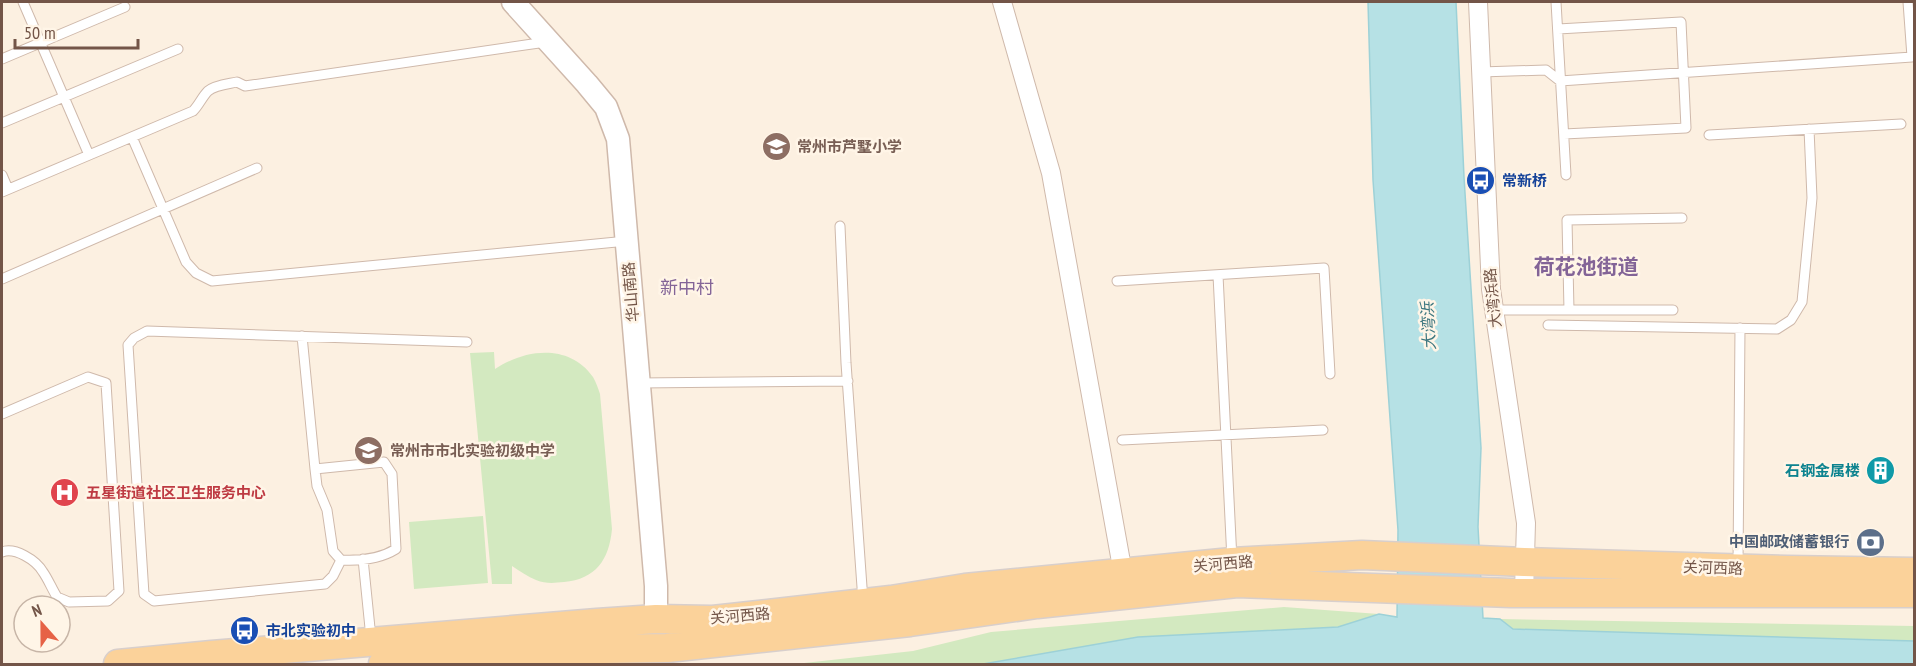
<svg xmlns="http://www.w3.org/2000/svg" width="1916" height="666" font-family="'PT Sans Narrow','Noto Sans SC',sans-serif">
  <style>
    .green { fill: #d3e9c0 }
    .water { fill: #b6e1e5; stroke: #9dd1d7; stroke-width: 1.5 }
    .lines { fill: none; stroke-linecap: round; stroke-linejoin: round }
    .service-casing { stroke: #cfb9ab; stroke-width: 11 }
    .minor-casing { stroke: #cfb9ab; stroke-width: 20 }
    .tertiary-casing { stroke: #cfb9ab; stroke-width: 25 }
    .primary-casing { stroke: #d8cfcc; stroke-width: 31 }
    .service { stroke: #fff; stroke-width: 9 }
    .minor { stroke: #fff; stroke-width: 18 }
    .tertiary { stroke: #fff; stroke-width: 22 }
    .primary { stroke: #fbd29a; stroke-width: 28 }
    .labels { text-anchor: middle; stroke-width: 5; stroke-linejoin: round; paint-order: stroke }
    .education-label { font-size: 15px; font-weight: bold; fill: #785e54; stroke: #fff5e7; text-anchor: start }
    .transit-label { font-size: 15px; font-weight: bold; fill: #164399; stroke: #fff5e7; text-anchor: start }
    .street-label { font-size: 15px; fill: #735548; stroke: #fff5e7 }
    .culture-label { font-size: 15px; font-weight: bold; fill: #0d838f; stroke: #fff5e7; text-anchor: end }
    .health-label { font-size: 15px; font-weight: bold; fill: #be3a42; stroke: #fff5e7; text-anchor: start }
    .service-label { font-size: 15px; font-weight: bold; fill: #4e5e75; stroke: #fff5e7; text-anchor: end }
    .water-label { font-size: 16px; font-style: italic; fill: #3f7880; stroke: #fff5e7 }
    .quarter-label { font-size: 18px; fill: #836497; stroke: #fff5e7 }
    .district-label { font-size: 21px; font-weight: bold; fill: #836497; stroke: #fff5e7 }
  </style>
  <rect width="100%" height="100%" fill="#fcf0e1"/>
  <path class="green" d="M494,352L495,369C525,349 569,343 593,377C596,382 598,388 600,394L612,529C609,560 596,579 564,582C554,583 546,584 536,580C528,577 520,571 512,566V584H492L470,353Z
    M483,516L488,583L414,589L409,522Z
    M1284,607L1379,614L1338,627L1138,637L983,664H795L913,651L991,632Z
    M1500,619L1914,626V641L1513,629Z"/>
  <path class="water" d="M1368,2H1456L1464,177L1481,448L1478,527L1483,618L1500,619L1513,629L1914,641V664H983L1138,637L1338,627L1379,614L1397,617L1398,530L1373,180Z"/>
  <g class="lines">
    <defs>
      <path id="service" d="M23,2L89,155
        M1556,2L1566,175
        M1558,29L1681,22L1686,128L1564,134
        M2,59L125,7
        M1481,72L1546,70L1560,81L1912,57L1908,2
        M2,123L178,49
        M1709,135L1901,124
        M132,137L186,262L196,273L212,281L627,241
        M2,175L8,189
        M2,192L193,111C199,105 202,97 208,91C215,85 228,84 237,82L245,86L546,42
        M840,226L846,363L863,601
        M1218,275L1232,560
        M2,279L257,168
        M1117,281L1324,268L1330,374
        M1494,310H1673
        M1569,310L1567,220L1682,218
        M1548,325L1777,329L1791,320L1802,302L1812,198L1809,129
        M302,336L315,469L317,486L327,510L333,551L341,560C360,561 380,559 396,549L392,474L384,462L315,469
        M639,383L848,381
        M2,414L88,377L106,383L119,591L108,601L69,602L57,597C52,589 48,579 43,572C36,560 15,547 2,552
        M1122,440L1323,430
        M363,559L371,638
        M341,560L333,576L325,584L154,601L144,594L128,345L134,338L147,331L467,342
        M1738,566L1740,328"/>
      <path id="minor" d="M1002,2L1051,173L1123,573
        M1478,2L1491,289L1526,523L1524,592"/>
      <path id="tertiary" d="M513,2L587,84L606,107L618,139L656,586V619"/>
      <path id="primary" d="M118,664L212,655L597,623L656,619L713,620L891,600L965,588L1232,562L1362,555L1524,562L1787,570L1914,572
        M383,664L602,649L667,648L910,622L1037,604L1237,583L1511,593H1914"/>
    </defs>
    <use href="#service" class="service-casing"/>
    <use href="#minor" class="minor-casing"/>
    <use href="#tertiary" class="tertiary-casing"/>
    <use href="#primary" class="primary-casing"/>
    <use href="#service" class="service"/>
    <use href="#minor" class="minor"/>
    <use href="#tertiary" class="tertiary"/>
    <use href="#primary" class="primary"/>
  </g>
  <defs>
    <symbol id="school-disc" viewBox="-11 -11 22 22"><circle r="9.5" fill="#8d6e63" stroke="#fff5e7"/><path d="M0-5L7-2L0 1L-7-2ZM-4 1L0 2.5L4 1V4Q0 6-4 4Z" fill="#fff"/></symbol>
    <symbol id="bus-disc" viewBox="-11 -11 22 22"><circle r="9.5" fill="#1a4fb4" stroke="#fff5e7"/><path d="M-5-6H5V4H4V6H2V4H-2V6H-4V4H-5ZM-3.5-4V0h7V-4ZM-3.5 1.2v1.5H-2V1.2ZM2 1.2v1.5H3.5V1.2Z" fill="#fff"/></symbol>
    <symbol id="building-disc" viewBox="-11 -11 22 22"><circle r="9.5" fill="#0f9aa8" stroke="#fff5e7"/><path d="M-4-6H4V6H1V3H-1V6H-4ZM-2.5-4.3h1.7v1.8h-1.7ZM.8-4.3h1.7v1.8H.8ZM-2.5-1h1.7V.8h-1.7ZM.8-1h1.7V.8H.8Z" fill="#fff"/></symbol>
    <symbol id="hospital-disc" viewBox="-11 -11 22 22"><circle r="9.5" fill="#e0444e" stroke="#fff5e7"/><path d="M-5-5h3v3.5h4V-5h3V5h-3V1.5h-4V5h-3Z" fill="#fff"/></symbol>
    <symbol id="bank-disc" viewBox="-11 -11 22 22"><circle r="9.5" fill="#5c6f8a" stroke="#fff5e7"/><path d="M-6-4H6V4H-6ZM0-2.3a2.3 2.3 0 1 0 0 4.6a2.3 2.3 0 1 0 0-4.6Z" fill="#fff"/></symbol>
  </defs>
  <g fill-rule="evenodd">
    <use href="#school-disc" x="760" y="130" width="33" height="33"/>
    <use href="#bus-disc" x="1464" y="164" width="33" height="33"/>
    <use href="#school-disc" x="352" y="434" width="33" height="33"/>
    <use href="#building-disc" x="1864" y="454" width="33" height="33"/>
    <use href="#hospital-disc" x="48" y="476" width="33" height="33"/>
    <use href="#bank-disc" x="1854" y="526" width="33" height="33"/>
    <use href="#bus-disc" x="228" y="614" width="33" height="33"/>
  </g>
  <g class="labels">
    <g class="education-label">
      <text x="797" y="152">常州市芦墅小学</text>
      <text x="390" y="456">常州市市北实验初级中学</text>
    </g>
    <g class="transit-label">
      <text x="1502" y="186">常新桥</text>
      <text x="266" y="636">市北实验初中</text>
    </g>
    <g class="street-label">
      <text transform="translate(631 292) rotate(-95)" y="5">华山南路</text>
      <text transform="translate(1493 298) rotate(-96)" y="5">大湾浜路</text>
      <text transform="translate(1223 564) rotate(-5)" y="5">关河西路</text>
      <text transform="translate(1713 568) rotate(2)" y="5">关河西路</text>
      <text transform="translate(740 616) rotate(-5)" y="5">关河西路</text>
    </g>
    <g class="culture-label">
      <text x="1860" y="476">石钢金属楼</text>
    </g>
    <g class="health-label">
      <text x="86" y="498">五星街道社区卫生服务中心</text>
    </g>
    <g class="service-label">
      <text x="1849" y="547">中国邮政储蓄银行</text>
    </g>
    <g class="water-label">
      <text transform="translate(1428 326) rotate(-93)" y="6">大湾浜</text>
    </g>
    <g class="quarter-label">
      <text x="687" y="294">新中村</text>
    </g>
    <g class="district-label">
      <text x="1586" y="274">荷花池街道</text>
    </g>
  </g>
  <rect width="1916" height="666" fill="none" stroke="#735548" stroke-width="6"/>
  <g transform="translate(42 624) rotate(339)"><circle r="28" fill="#fff5e7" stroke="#c7b5a7" stroke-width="1.5"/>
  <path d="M0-4.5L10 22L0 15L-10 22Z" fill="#e66246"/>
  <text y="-9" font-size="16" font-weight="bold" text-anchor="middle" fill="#735548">N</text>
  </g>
  <path d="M15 39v9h123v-9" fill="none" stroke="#735548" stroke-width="3"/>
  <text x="24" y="39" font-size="18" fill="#735548" stroke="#fff5e7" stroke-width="4.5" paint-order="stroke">50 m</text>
</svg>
